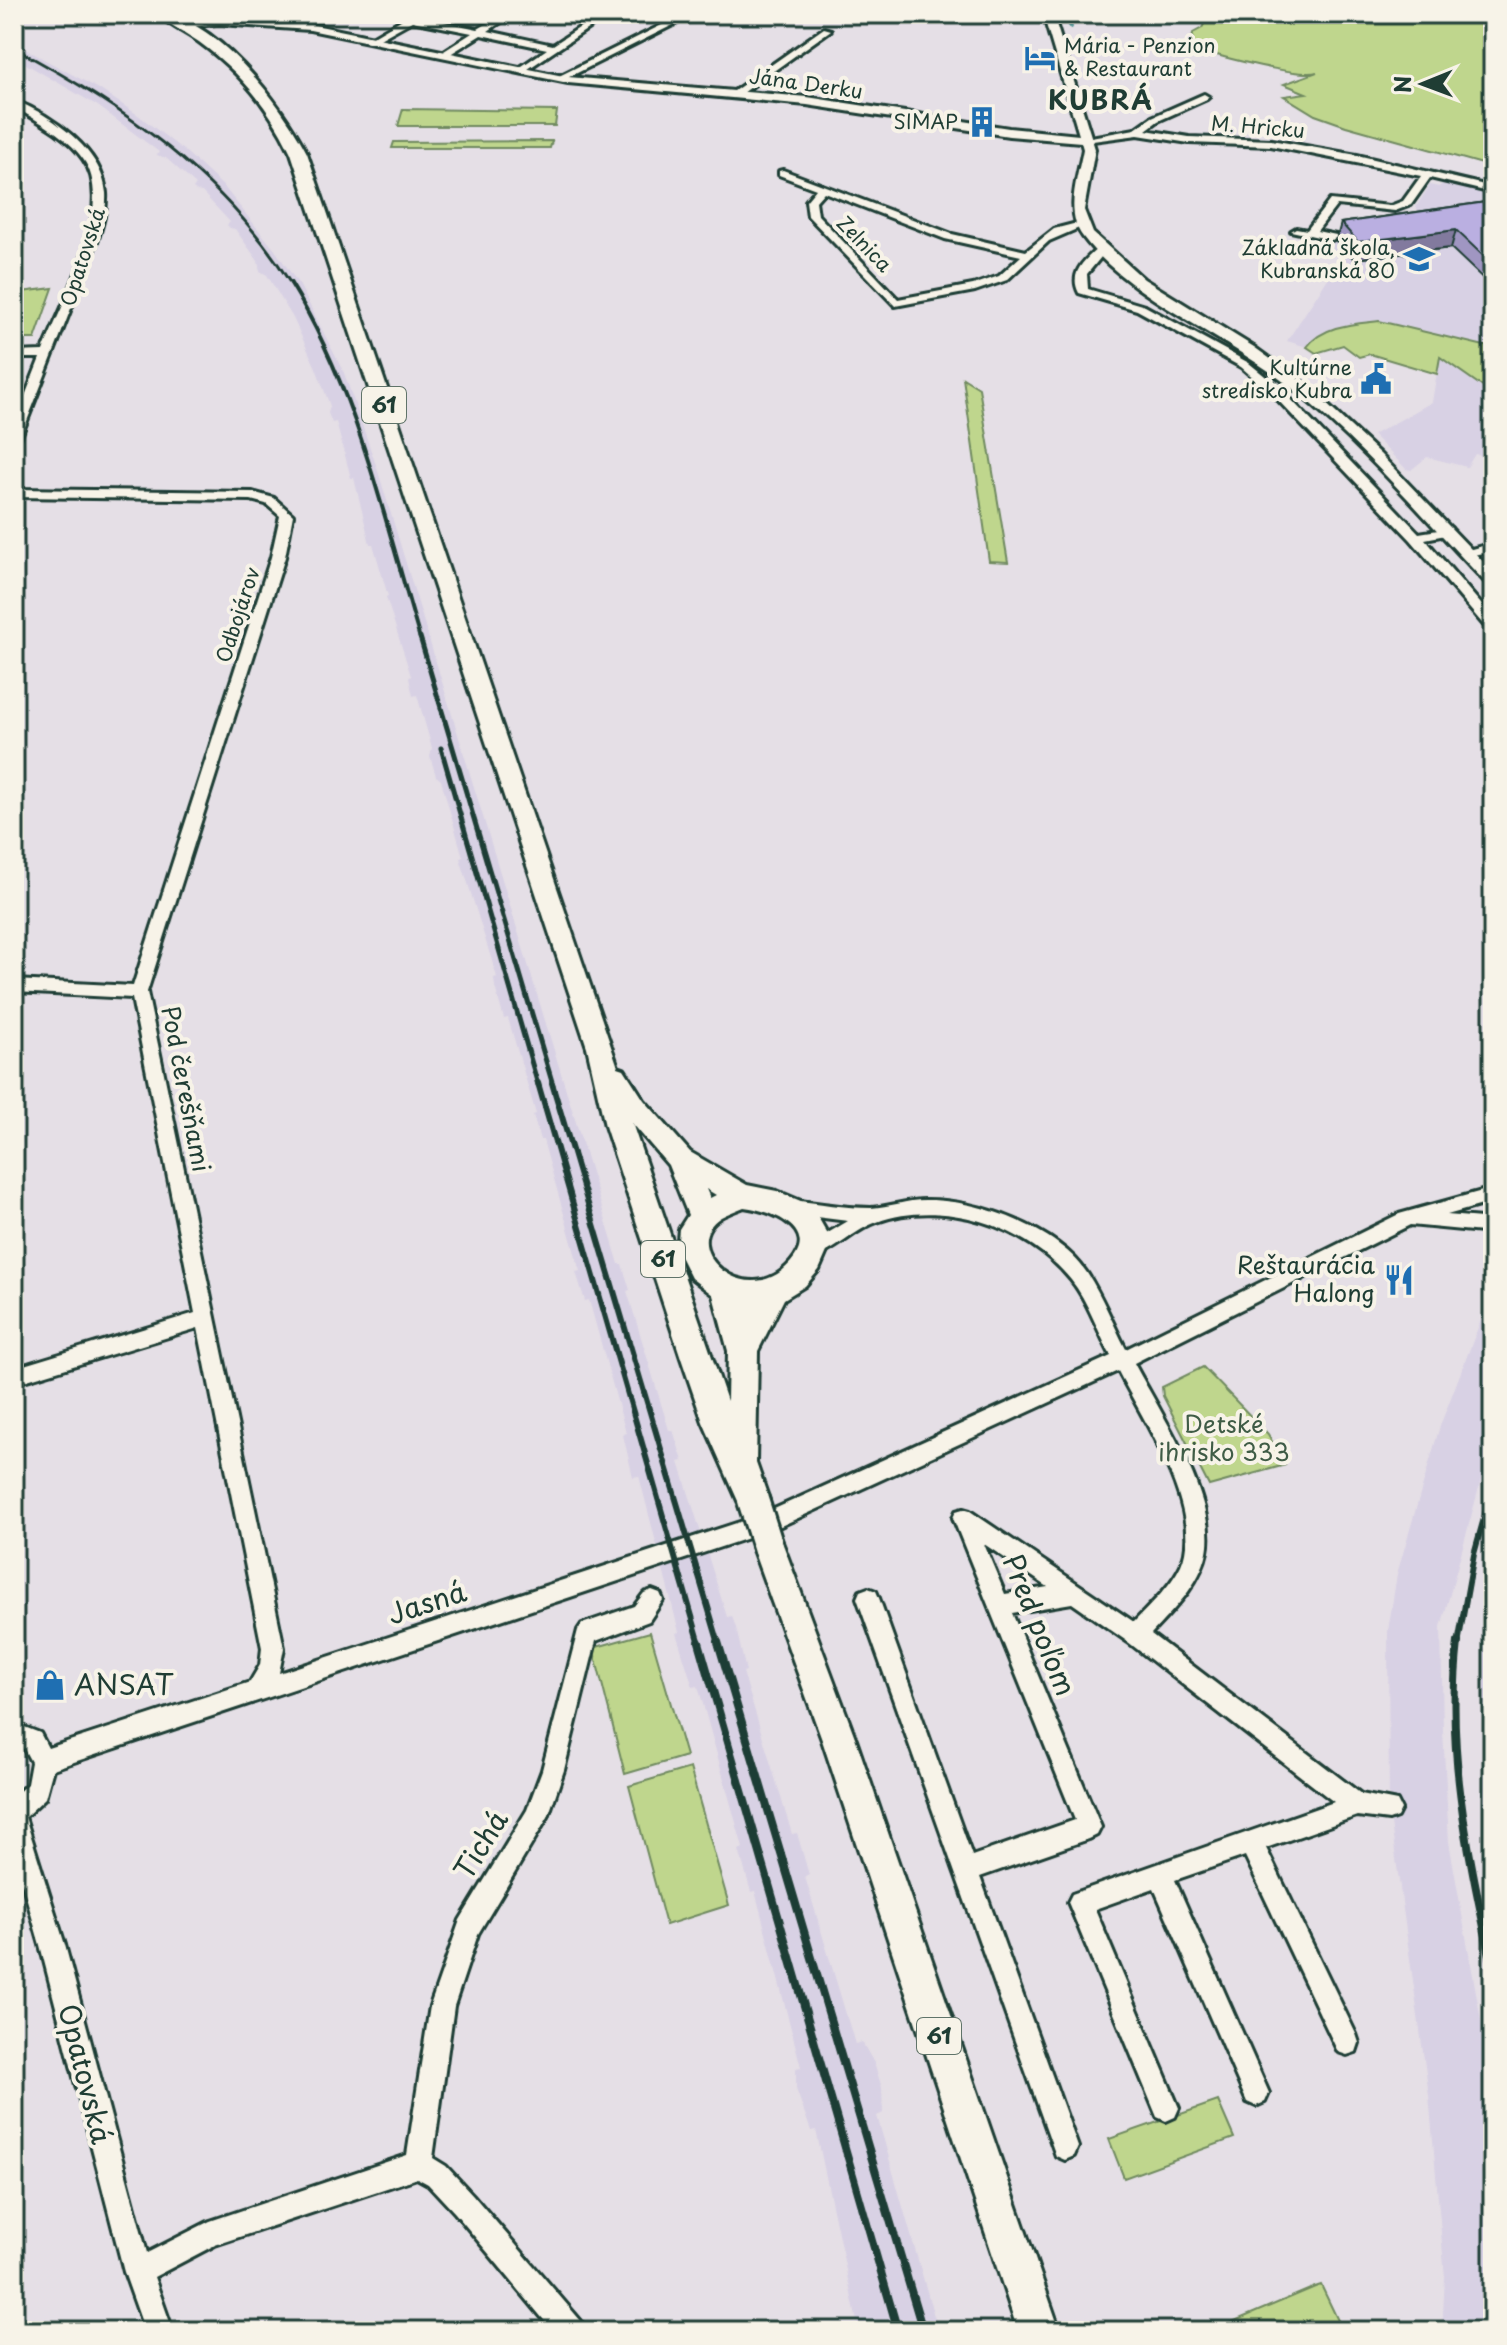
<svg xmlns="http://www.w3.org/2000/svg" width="1507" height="2345" font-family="'Playpen Sans',sans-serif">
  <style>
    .built { fill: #d8d1e4 }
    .green { fill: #bfd68d; stroke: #6f8a60; stroke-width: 2 }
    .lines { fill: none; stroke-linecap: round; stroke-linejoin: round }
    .stream { stroke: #5d9999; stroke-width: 4 }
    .minor-casing { stroke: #1f3d34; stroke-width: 6 }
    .tertiary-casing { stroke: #1f3d34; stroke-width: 6 }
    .primary-casing { stroke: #1f3d34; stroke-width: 6 }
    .minor { fill: #f7f3e8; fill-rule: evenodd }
    .tertiary { fill: #f7f3e8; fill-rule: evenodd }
    .primary { fill: #f7f3e8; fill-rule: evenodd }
    .rail-far4 { stroke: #1f3d34; stroke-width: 3 }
    .rail-far3 { stroke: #1f3d34; stroke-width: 4 }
    .rail-far2 { stroke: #1f3d34; stroke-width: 5 }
    .rail-far1 { stroke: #1f3d34; stroke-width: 6 }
    .rail { stroke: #1f3d34; stroke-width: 8 }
    .primary-bridge-casing { stroke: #1f3d34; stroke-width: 36; stroke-linecap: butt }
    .primary-bridge { stroke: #f7f3e8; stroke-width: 30 }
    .wall { fill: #a096c2; stroke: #1f3d34; stroke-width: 2 }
    .shaded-wall { fill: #827a9e; stroke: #1f3d34; stroke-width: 2 }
    .building { fill: #baafe1; stroke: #1f3d34; stroke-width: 2 }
    .labels { text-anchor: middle; stroke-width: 8; stroke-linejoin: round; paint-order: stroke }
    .far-poi-label { font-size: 20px; fill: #1f3d34; stroke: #f7f3e8; text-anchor: end }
    .far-street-label { font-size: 20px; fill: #1f3d34; stroke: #f7f3e8 }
    .shield { fill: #f7f3e8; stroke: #60746a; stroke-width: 2 }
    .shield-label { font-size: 22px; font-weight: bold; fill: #1f3d34 }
    .street-label { font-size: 24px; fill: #1f3d34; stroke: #f7f3e8 }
    .poi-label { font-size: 24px; fill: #1f3d34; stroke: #f7f3e8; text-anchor: end }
    .park-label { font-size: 24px; fill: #3f5c46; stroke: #f7f3e8 }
    .far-district-label { font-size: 26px; font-weight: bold; letter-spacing: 2px; fill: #1f3d34; stroke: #f7f3e8 }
    .near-street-label { font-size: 28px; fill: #1f3d34; stroke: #f7f3e8 }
    .near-poi-label { font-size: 28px; fill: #1f3d34; stroke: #f7f3e8; text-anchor: start }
  </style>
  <rect width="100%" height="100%" fill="#e5dfe6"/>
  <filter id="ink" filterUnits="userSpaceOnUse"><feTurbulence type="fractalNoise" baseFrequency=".0125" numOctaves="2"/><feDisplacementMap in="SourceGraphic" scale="16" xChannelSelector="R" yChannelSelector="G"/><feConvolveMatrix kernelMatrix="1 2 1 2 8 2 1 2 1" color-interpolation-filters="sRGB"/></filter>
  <g filter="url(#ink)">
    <path class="built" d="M14,43L99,89L138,115L187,153L224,187L275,250L300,286L344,373L377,468L619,1264H622L630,1290L627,1291L669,1430H673L683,1461L679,1462L727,1617L732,1616L736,1628L746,1671L743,1672L792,1834L797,1833L809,1875L805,1877L855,2044L862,2042L874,2063L882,2088L883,2113L877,2116L938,2330L945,2331H859L816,2130L811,2131L796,2089V2068L801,2067L755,1891L751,1892L739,1850L743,1848L698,1686L693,1687L676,1633L679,1632L639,1476L633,1477L623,1435L626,1433L589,1300L585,1301L576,1272L580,1271L543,1140H540L533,1115L536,1114L508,1018L504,1019L495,987L494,978L497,977L460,858L463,857L441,780L436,776L430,756L432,748L417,695L413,696L409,678L411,676L386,597L388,596L373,544H370L354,478H351L336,422L332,423L328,413L330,406L316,368L293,318L267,275L260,271L258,261L235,229L230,228L227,225L230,222L202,192L196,191L193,189L196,185L166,158L157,155L159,152L98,106L14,57Z
      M1443,183L1493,195V459L1475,454L1467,467L1427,457L1411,470L1406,469L1373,435L1432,402L1443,336L1361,323L1330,330L1318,335L1307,347L1287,341L1340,260L1323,242V238L1400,211L1407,214L1419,212L1416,207L1430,185L1439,187Z
      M1493,1318V1436L1441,1627L1443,1731L1449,1842L1493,2087V2331H1442L1445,2278L1429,2095L1389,1809L1388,1631L1397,1574L1440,1426L1481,1320Z
      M1493,1583V1911L1484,1881V1618Z"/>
    <path class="green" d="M1209,14H1493V167L1346,126L1315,115L1284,96L1306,93L1284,84L1317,72C1303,78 1203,54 1192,46L1193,33L1202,28Z
      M403,109L557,111L555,126H398Z
      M552,141L550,148H392L394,142Z
      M53,288L35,339H14V293Z
      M1379,321L1493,348V394L1440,357L1437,374L1370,354L1359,357L1343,345L1316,353L1307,347C1323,325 1354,324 1379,321Z
      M963,378L979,388L1008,562L989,561Z
      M1203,1367L1268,1434L1285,1465L1209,1486L1163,1396L1162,1387Z
      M650,1632L686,1756L625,1774L593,1648Z
      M690,1768L729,1905L666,1925L629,1786Z
      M1218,2101L1234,2138L1124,2178L1109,2139Z
      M1321,2285L1343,2331H1211L1315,2287Z"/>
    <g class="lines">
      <path class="stream" d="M1063,14L1071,27"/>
      <defs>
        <path id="minor" d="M225,14H235L222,23H216V19Z
          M411,14H422L419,17L478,29L503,14H513L488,31L553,45L594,18L601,20L522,73L519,68L547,49L481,35L447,56L444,51L472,33L412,21L378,40L370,38Z
          M684,14H695L563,80L555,78Z
          M824,28L831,30L740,95H734V91Z
          M1204,94L1209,97L1207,99L1158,121L1146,130L1189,137L1271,140L1357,155L1493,187V193L1430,178L1411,205L1395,211L1337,205L1317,231L1336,235L1337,237L1332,240L1291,231L1296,228L1307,230L1330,200L1390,206L1403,201L1421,176L1271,146L1189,143L1138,135L1085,142L1080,139L1135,129L1152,117Z
          M14,100C51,115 103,150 106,193C107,210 102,226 97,242L20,439L14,443V424L40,358H14V352L43,351C62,303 117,205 83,159C67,136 38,121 14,107Z
          M783,170L952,234L1026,251L1054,229L1081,222L1086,225L1049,241L1007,280L975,291L895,306L808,216L806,201L816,189L779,175V171ZM824,192L945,239L1021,256L999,276L973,285L898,299L818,215L816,201Z
          M1097,249L1106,251L1087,274L1088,289L1145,306L1249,363L1281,389L1419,533L1451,528V534L1425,539L1493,618V631L1488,630L1411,540L1273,395L1241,367L1137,310L1079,293C1069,274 1083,261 1097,249Z
          M14,489L252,492L274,498L293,515L285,557L147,992L284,1648L279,1673L761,1515L1111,1356C1098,1332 1088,1301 1071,1280C1027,1226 943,1198 877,1222C854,1230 836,1251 813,1258L806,1256L804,1251L806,1246L848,1221L792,1214L786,1212L783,1207L786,1202L792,1200C818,1203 845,1208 871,1208C889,1207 907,1200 925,1200C977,1199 1057,1228 1087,1273C1102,1296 1113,1324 1126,1349L1399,1214L1493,1188V1202L1447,1215L1493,1219V1233L1410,1225L1134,1363C1159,1411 1218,1498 1207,1552C1200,1585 1173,1610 1151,1634L1361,1794L1397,1801L1401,1809L1397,1817L1389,1820L1357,1816L1266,1848L1356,2034L1359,2043L1356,2052L1347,2055L1338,2052L1245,1856L1175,1880L1269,2093L1265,2102L1256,2106L1247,2102L1154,1888L1095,1909L1179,2108L1175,2117L1166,2121L1157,2117L1068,1902L1072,1894L1334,1802L1128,1642L1072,1603L1012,1613L1101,1827L1097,1835L1089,1839L980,1877L1078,2147L1074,2156L1065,2160L1056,2156L857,1598L860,1591L868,1588L876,1591L879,1598L972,1856L1075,1820L953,1518L956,1511L963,1509L970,1511L1134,1622C1151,1604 1171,1586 1181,1565C1205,1512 1142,1418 1118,1371L772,1530L53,1769L45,1798L25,1817L65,1945L147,2253L210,2221L407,2155L430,2006L460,1920L527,1810L542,1770L578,1630L582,1624L634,1606L644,1593L652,1590L660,1593L663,1600L649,1621L596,1641L564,1770L548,1817L478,1934L454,2006L433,2158L446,2166L473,2195L581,2321L585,2331H553L455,2213L428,2184L417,2178L215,2245L154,2277L173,2331H145L124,2272L40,1945L14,1854V1796L27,1784L31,1762L24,1749L14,1745V1723L40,1733L48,1748L250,1682L260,1665L262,1648L198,1328L14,1384V1368L195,1313L132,998L14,992V980L133,986L271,557L280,516L266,504L251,500L14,497ZM984,1544L1048,1587L1005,1594Z
          M1493,543V551L1468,556L1461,552Z"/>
        <path id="tertiary" d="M1043,14H1053L1095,149L1084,210L1093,233L1144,279L1254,347L1305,384L1380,454L1493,572V586L1487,584C1425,519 1365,447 1294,390C1233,339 1129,299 1083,237C1064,212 1078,177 1083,149L1081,142L1009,136L807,105L568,83L310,30L219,24L181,27L176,24L181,21L219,18L310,24L568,77L807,97L1009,128L1079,135Z"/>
        <path id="primary" d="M157,14C214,14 283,106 307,153L618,1067L624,1069L644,1100L690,1152L747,1185L777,1191L803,1202L815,1212L827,1233L829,1247L819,1270L805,1286L784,1299L758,1351L756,1463L769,1500L764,1510L753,1514L742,1510L703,1422L681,1358L605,1126L587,1047L291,153C270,108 239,71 199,42C186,33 169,25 157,14ZM632,1123L668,1165L688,1215L679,1229L677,1250L691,1278L713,1295L728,1351L727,1401ZM706,1189L716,1195L710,1198ZM744,1207C770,1210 820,1229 791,1262C747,1314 674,1246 721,1217C728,1213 737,1210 744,1207Z
          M768,1532L780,1537L784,1547L856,1740L1060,2331H1018L822,1740L752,1547L756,1537Z"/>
      </defs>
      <use href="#minor" class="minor-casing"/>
      <use href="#tertiary" class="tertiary-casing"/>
      <use href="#primary" class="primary-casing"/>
      <use href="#minor" class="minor"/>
      <use href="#tertiary" class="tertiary"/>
      <use href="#primary" class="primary"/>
      <path class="rail-far4" d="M14,48C123,106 225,177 291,284"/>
      <path class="rail-far3" d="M290,282C357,390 384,518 420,639"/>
      <path class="rail-far2" d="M420,637L553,1085
        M441,748L538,1085"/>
      <path class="rail-far1" d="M538,1083L700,1644
        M552,1083L719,1644
        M1458,1644L1474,1554L1493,1486"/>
      <path class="rail" d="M699,1642L898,2331
        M718,1642L923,2331
        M1458,1642C1445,1755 1470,1860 1493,1970"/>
      <defs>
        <path id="primary-bridge" d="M753,1500L768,1547"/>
      </defs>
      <use href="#primary-bridge" class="primary-bridge-casing"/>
      <use href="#primary-bridge" class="primary-bridge"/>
    </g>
    <path class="wall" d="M1493,201V288L1451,248L1354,259L1336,241L1341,223Z"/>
    <path class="shaded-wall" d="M1456,230L1451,248L1354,259L1358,242Z"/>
    <path class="building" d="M1493,201V265L1456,230L1358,242L1341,223Z"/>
  </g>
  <defs>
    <symbol id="hotel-bare" viewBox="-9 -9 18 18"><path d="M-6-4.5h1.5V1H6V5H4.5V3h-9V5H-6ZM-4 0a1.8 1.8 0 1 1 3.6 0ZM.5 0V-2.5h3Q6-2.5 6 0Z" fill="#1f6fb2" stroke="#f7f3e8" stroke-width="2.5" paint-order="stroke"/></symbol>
    <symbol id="building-bare" viewBox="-9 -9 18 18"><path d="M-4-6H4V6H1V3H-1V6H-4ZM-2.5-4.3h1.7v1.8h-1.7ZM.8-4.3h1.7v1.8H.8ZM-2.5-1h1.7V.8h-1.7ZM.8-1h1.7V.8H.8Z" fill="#1f6fb2" stroke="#f7f3e8" stroke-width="2.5" paint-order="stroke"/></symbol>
    <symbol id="school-bare" viewBox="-9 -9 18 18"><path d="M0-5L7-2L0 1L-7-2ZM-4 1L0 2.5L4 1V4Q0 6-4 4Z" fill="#1f6fb2" stroke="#f7f3e8" stroke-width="2.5" paint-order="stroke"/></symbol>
    <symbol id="civic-bare" viewBox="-9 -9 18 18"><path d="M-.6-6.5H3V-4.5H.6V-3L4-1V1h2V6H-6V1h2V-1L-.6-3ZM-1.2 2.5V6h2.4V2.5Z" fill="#1f6fb2" stroke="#f7f3e8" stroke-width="2.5" paint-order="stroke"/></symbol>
    <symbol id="restaurant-bare" viewBox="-9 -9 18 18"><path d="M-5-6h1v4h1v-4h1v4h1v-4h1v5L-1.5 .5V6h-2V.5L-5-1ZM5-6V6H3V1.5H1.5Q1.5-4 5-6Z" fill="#1f6fb2" stroke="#f7f3e8" stroke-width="2.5" paint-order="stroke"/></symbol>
    <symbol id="shop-bare" viewBox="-9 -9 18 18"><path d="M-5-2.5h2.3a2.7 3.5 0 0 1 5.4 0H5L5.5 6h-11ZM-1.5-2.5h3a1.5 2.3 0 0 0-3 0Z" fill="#1f6fb2" stroke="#f7f3e8" stroke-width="2.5" paint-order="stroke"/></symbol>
  </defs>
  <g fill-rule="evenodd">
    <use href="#hotel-bare" x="1018" y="36" width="44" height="44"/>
    <use href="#building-bare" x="960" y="100" width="44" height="44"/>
    <use href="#school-bare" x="1397" y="237" width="44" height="44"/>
    <use href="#civic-bare" x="1354" y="357" width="44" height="44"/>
    <use href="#restaurant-bare" x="1377" y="1258" width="44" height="44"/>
    <use href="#shop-bare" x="28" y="1663" width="44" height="44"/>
  </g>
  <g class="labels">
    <g class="far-poi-label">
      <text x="1064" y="53" text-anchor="start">Mária - Penzion<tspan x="1064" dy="23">&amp; Restaurant</tspan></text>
      <text x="958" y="129">SIMAP</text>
      <text x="1395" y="255">Základná škola,<tspan x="1395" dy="23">Kubranská 80</tspan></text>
      <text x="1352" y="375">Kultúrne<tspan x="1352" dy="23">stredisko Kubra</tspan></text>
    </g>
    <g class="far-street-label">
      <text transform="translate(806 84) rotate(8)" y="7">Jána Derku</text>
      <text transform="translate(1258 127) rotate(5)" y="7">M. Hricku</text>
      <text transform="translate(864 244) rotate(46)" y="7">Zelnica</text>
      <text transform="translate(83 257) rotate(-72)" y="7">Opatovská</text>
      <text transform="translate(238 615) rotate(-72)" y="7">Odbojárov</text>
    </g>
    <g class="shield">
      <rect x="362" y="387" width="44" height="36" rx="6"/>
      <rect x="641" y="1241" width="44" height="36" rx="6"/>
      <rect x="917" y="2018" width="44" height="36" rx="6"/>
    </g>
    <g class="shield-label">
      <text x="384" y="413">61</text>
      <text x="663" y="1267">61</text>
      <text x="939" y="2044">61</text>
    </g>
    <g class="street-label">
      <text transform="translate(185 1089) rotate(79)" y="8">Pod čerešňami</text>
    </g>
    <g class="poi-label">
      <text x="1375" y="1274">Reštaurácia<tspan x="1375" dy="28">Halong</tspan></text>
    </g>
    <g class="park-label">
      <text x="1224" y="1433">Detské<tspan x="1224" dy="28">ihrisko 333</tspan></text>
    </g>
    <g class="far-district-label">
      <text x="1101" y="110">KUBRÁ</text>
    </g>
    <g class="near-street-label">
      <text transform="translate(427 1603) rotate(-18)" y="10">Jasná</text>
      <text transform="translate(1039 1625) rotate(68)" y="10">Pred poľom</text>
      <text transform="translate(481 1845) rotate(-58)" y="10">Tichá</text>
      <text transform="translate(85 2074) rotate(76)" y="10">Opatovská</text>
    </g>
    <g class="near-poi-label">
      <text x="74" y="1695">ANSAT</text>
    </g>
  </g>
  <rect width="1507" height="2345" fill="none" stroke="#f7f3e8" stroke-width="48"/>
  <rect x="24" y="24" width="1459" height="2297" fill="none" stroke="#1f3d34" stroke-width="3" filter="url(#ink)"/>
  <g transform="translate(1423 84) rotate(269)" stroke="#f7f3e8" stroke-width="6" paint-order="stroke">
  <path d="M0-6L14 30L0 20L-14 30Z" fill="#1f3d34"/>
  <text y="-12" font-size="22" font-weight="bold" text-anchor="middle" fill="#1f3d34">N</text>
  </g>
</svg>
